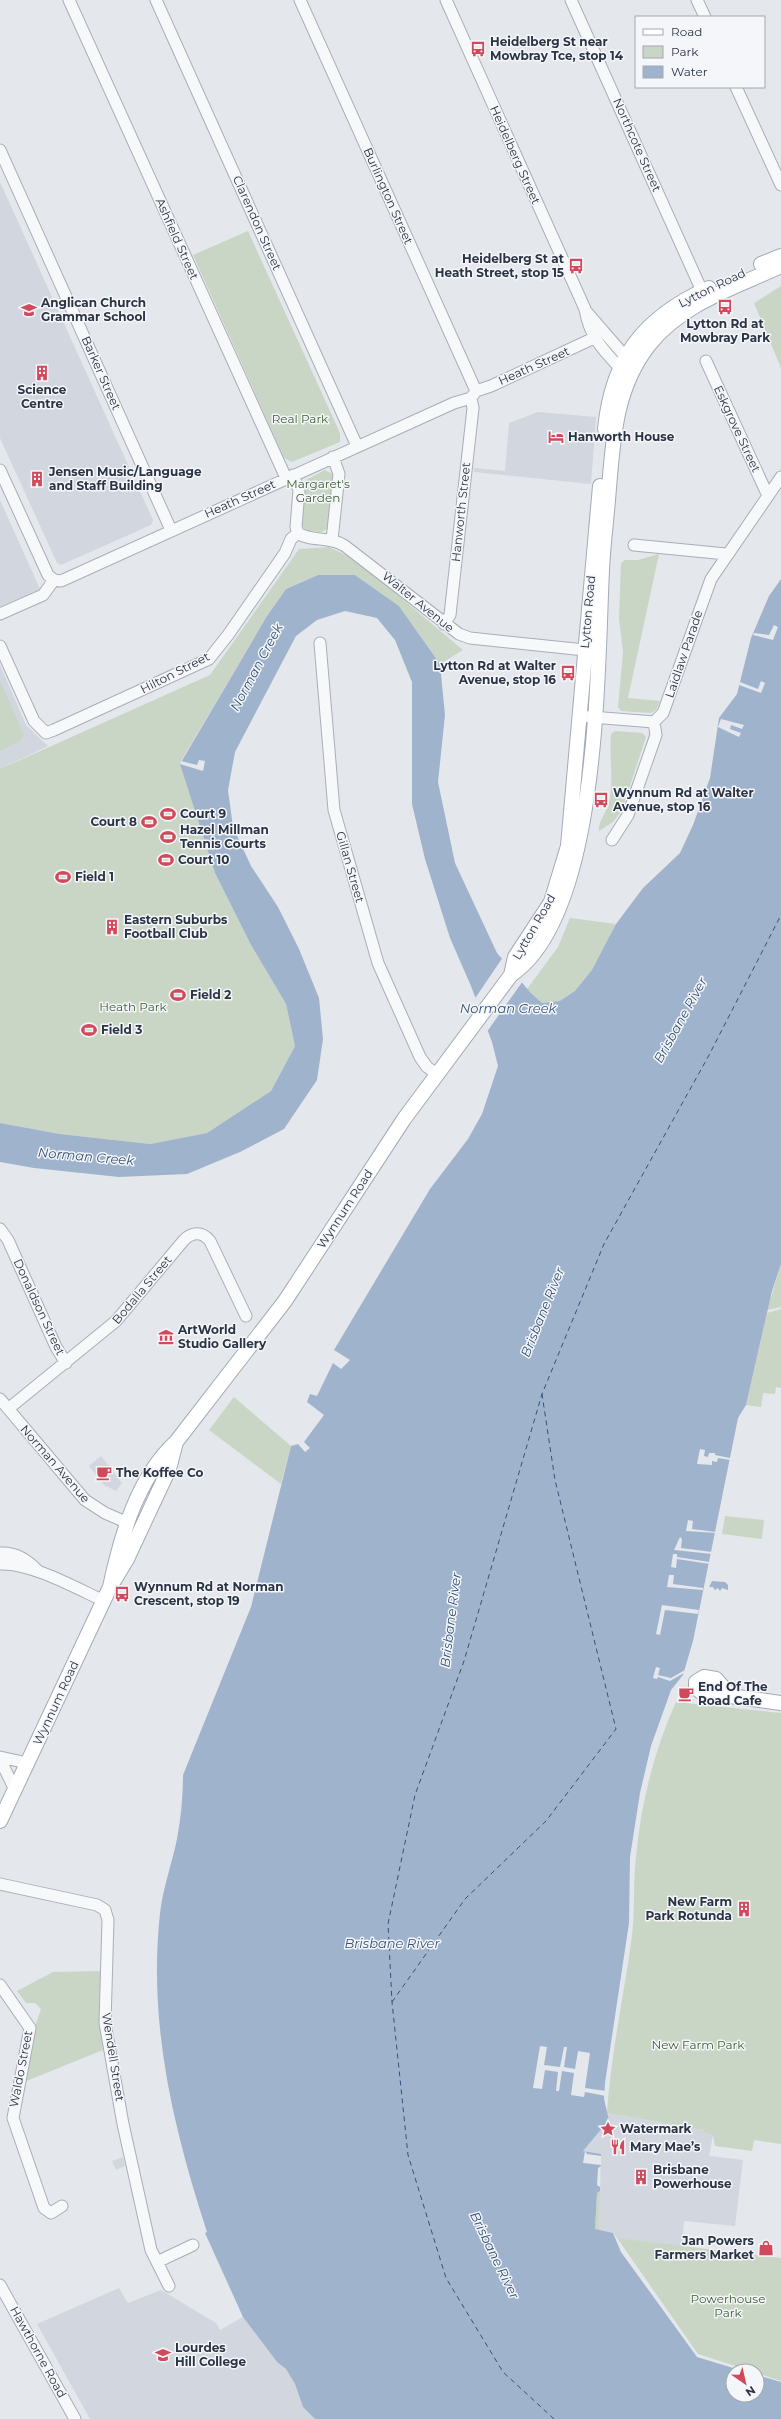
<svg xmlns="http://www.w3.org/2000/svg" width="781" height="2419" font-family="Montserrat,sans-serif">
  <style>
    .built { fill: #d2d6de }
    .green { fill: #c9d6c5 }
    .water { fill: #9fb4cc }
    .pier { fill: #e4e7ec }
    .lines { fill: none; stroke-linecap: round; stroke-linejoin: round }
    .ferry { stroke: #34527a; stroke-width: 1; stroke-dasharray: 5 4; stroke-linecap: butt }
    .minor-casing { stroke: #a9aeb7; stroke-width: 13 }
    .major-casing { stroke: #a3abb8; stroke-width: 16 }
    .minor { stroke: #f7f8fa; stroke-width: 11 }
    .major { stroke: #fff; stroke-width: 14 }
    .labels { text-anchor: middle; stroke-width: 3; stroke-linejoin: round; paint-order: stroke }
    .poi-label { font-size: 12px; font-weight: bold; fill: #2b3445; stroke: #f4f6f9; text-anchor: start }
    .street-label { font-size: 12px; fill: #2b3445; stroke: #f4f6f9 }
    .park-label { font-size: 12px; fill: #3f6138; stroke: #f4f6f9 }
    .water-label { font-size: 13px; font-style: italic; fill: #34527a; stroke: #f4f6f9 }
  </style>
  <rect width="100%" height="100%" fill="#e4e7ec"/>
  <path class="built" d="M0,182L153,520L151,525L61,565L57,563L0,438Z
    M538,412L596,417L591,484L474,472V468L505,471L509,423Z
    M0,500L40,589L0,607Z
    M0,665L26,725L48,746L0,769Z
    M101,1456L122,1483L116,1491L104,1485L89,1466Z
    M607,2113L704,2130V2133L713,2135L709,2156L743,2160L735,2226L684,2221L682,2247L617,2238L613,2233L599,2231L601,2154L583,2151L609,2120Z
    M123,2157L125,2166L116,2170L112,2161Z
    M119,2288L128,2303L161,2290L216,2323L220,2330L243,2317L277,2362L286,2369L295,2384L303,2407L315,2419H90L37,2324Z"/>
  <path class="green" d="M248,231L340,433V442L292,462L284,458L193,255Z
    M781,286V368L754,303Z
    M325,470L334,475L328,529L321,532L306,531L300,523L304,481Z
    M329,547L356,560L463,650L440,664L399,606L355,575H318L286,589L267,616L181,761L215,873L251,945L286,1004L295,1046L271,1091L207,1133L150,1144L60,1134L0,1123V769L210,675L299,549Z
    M659,554L628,698L660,701L656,710L651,713L621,711L618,707L623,652L619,619L621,563L625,560H638Z
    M0,681L24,735L20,741L0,751Z
    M615,731L642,733L646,737L622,810L613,822L599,831C597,824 607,811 609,803C614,780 609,757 611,734Z
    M570,918L616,924C603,950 589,989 561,1001C556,1003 548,1002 542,1003L527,989L558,947Z
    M781,1264V1307L767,1310Z
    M781,1309V1388L776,1387L775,1394L763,1393L761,1407L746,1405L767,1313Z
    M234,1397L291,1446L281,1484L209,1430Z
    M725,1516L764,1520L762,1539L722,1534Z
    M676,1702L781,1713V2144L754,2140L752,2151L715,2146L713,2135L704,2133V2130L607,2113C611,2053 624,1995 632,1936C635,1909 633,1883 636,1857C641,1803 654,1751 676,1702Z
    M101,1971L99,2007L103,2050L24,2082L34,2029L41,2009L35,2003H26L17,1991L53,1972Z
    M600,2191L599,2231L595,2229L597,2193Z
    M617,2238L781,2258V2381L757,2373V2371H751L698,2354Z"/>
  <path class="water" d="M318,575H355L399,606L440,664L445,715L438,782L455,863L497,953L530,992L542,1003L560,1001L575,991L592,970L616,924L643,888L680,853L693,825L710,778L719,718L737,694L751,638L769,596L781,579V1264L772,1291L746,1405L738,1418L693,1641L683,1675L671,1690L651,1746L640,1793L630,1857L629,1923L605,2083L604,2099L609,2120L583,2151L601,2154V2166L598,2168L597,2185L600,2187V2191L597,2193L595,2229L613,2233L621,2252L697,2357L743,2371H733V2395H757V2375L781,2382V2419H315L303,2407L295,2384L286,2369L277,2362L243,2317L205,2233L207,2232C173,2127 148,2024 160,1913C163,1888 172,1863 177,1839C181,1817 183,1797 183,1775L251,1607L291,1446L298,1444L305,1452L310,1448L304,1442L324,1415L307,1402L310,1394L317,1396L333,1363L341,1369L350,1360L334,1350L430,1189L468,1139L482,1114L498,1066L492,1042L471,986L450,938L425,859L412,804V682L395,640L377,618L345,611L317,620L296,636L235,752L228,790L233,827L251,866L278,907L299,949L319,998L323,1039L317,1080L284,1129L240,1152L187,1174L119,1177L34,1168L0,1162V1123L60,1134L150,1144L207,1133L271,1091L295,1046L286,1004L251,945L215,873L180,764L267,616L286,589Z
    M712,1581L725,1582L728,1585V1590L722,1588L720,1591L718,1588L715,1590L713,1587H709Z"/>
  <path class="pier" d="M774,625L778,627L773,640L753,635L754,633L769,635Z
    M761,681L765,683L761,693L739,685L740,682L758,689Z
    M721,719L744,725L742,729L731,725L730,729L741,733L739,737L718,727Z
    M199,760L205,761L203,771L180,764L181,761L197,765Z
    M503,957L523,981L486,1033L474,1000Z
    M700,1449L705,1450L704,1456L708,1457L709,1453H715V1455L730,1458V1460L718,1458L717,1462L712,1461V1465L697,1464Z
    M688,1520L693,1521L692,1529L716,1532V1533L686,1531Z
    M680,1537L682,1539L681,1548L712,1552V1554L674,1550Z
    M673,1554H677V1557L710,1562V1564L677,1559L676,1568L671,1567Z
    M669,1575H674L673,1584L703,1588V1590L667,1587Z
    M662,1605L699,1610L698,1614L665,1610L660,1635L656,1634Z
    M656,1667L660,1668L658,1675L671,1678L685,1670L684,1673L670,1681L658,1677L657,1679L653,1678Z
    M540,2046L547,2047L544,2065L560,2067L564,2047H567L564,2067L575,2069L578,2051L590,2053L585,2088L606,2091V2096L585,2092L584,2097L571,2095L574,2073L562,2071L559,2091H556L558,2072L545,2070L542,2089L533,2088Z
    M585,2151L587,2154L601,2156V2165L583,2163Z"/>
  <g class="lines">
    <path class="ferry" d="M392,2002L465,1899L546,1821L616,1729L555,1480L542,1394
      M554,2419L503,2372L446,2278L408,2155L392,2002L388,1924L415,1795L464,1661L542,1394L604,1244L708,1057L781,915"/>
    <defs>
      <path id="minor" d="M69,0L286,478
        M156,0L357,446
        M300,0L476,391
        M446,0L585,309C589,335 602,349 619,367
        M571,0L702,291
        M697,0L705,17
        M736,87L781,185
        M0,150L171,530
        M585,310L630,362
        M706,361L768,496
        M0,470L48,575L54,580L61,581L454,403L471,398L476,391L491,386L594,338
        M293,475L299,490L296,527L298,533C310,542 330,536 345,546L459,634L470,638L585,650
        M332,540L339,474L333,457
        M634,545L726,554
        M0,614L43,595L54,580
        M444,624L450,615L473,408L471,398
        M320,643L334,810L378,963L420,1057L427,1067L437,1074
        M0,646L34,721L46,733L54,730L209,659L228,635L285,553L291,539L298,533
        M579,716L654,722
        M612,840L628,815L656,735L654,722L663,713L711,579L781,477
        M0,1229L8,1240L56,1347L66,1363
        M0,1399L85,1500L105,1513L128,1523
        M8,1409L116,1321L184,1240C192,1232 202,1231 210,1241L246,1316
        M0,1553C15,1552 28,1560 38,1571
        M0,1564C29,1562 76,1588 104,1601
        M0,1757L23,1762L29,1761
        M0,1759L15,1790
        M0,1884L97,1905L105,1910L108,1920L105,2023L123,2124L151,2250L169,2286
        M0,1985L30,2028L13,2118L44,2208L51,2213L62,2206
        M157,2262L193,2245
        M0,2285L75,2419"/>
      <path id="major" d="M761,264L781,256
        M605,429C612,358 644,317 709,288
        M511,975L515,957L551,902L568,846L600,486
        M110,1587C121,1536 137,1478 176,1442L285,1301L404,1119L511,975C600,915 597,670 602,570C603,547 606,524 608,500C613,445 613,391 649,345C682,303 734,288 781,266
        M729,1694L716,1679L704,1677L696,1682V1688L701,1692L781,1703
        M0,1821L110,1587L127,1559L169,1469L176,1442"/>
    </defs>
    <use href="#minor" class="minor-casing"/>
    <use href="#major" class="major-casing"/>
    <use href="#minor" class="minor"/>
    <use href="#major" class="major"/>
  </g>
  <defs>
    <symbol id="bus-bare" viewBox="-9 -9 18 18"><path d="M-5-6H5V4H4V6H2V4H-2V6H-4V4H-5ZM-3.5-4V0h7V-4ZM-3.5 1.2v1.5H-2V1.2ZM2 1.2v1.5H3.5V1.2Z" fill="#d1495b" stroke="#f4f6f9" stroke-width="2.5" paint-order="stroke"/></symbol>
    <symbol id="school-bare" viewBox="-9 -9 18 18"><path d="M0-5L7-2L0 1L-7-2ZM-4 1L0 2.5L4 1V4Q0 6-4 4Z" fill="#d1495b" stroke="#f4f6f9" stroke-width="2.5" paint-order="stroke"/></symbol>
    <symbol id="building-bare" viewBox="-9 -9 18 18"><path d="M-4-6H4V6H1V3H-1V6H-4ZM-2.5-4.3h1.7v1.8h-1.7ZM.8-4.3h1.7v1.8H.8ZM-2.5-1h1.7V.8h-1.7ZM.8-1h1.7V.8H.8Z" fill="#d1495b" stroke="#f4f6f9" stroke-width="2.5" paint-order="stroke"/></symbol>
    <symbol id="hotel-bare" viewBox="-9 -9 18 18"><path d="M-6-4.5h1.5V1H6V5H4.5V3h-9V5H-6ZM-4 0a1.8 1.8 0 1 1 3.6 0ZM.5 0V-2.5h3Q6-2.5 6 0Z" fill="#d1495b" stroke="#f4f6f9" stroke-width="2.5" paint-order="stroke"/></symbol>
    <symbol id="stadium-bare" viewBox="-9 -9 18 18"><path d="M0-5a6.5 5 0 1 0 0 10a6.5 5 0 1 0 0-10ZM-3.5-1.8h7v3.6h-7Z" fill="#d1495b" stroke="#f4f6f9" stroke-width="2.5" paint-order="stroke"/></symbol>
    <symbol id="museum-bare" viewBox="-9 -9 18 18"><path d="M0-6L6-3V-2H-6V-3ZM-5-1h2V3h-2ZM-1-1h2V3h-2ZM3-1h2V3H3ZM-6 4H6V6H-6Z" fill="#d1495b" stroke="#f4f6f9" stroke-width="2.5" paint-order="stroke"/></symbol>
    <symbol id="cafe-bare" viewBox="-9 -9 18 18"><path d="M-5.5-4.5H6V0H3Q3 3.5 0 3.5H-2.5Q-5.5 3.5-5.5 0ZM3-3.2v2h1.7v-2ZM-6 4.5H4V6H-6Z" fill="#d1495b" stroke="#f4f6f9" stroke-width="2.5" paint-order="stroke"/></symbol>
    <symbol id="sight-bare" viewBox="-9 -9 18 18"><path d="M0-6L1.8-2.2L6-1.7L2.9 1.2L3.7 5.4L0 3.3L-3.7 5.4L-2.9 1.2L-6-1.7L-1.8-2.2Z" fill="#d1495b" stroke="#f4f6f9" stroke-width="2.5" paint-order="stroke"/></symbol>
    <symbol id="restaurant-bare" viewBox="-9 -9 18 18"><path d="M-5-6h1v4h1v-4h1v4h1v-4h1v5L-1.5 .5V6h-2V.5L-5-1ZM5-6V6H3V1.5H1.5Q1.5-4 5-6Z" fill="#d1495b" stroke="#f4f6f9" stroke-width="2.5" paint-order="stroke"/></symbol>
    <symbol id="shop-bare" viewBox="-9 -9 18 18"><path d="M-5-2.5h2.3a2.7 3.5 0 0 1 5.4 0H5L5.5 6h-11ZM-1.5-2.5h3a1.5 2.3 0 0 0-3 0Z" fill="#d1495b" stroke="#f4f6f9" stroke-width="2.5" paint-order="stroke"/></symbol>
  </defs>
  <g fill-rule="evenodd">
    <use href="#bus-bare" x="467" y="38" width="22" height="22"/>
    <use href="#bus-bare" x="565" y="255" width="22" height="22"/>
    <use href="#bus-bare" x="714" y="296" width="22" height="22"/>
    <use href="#school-bare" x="18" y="299" width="22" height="22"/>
    <use href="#building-bare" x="31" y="362" width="22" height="22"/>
    <use href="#hotel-bare" x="545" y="426" width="22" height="22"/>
    <use href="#building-bare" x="26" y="468" width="22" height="22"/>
    <use href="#bus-bare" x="557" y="662" width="22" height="22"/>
    <use href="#bus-bare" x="590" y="789" width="22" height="22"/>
    <use href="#stadium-bare" x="157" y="803" width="22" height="22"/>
    <use href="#stadium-bare" x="138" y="811" width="22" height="22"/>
    <use href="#stadium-bare" x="157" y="826" width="22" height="22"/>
    <use href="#stadium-bare" x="155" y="849" width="22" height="22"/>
    <use href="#stadium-bare" x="52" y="866" width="22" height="22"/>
    <use href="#building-bare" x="101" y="916" width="22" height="22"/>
    <use href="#stadium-bare" x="167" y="984" width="22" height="22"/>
    <use href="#stadium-bare" x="78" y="1019" width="22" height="22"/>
    <use href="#museum-bare" x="155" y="1326" width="22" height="22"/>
    <use href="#cafe-bare" x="93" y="1462" width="22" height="22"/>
    <use href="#bus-bare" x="111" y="1583" width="22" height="22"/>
    <use href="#cafe-bare" x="675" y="1683" width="22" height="22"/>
    <use href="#building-bare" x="733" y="1898" width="22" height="22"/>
    <use href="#sight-bare" x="597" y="2118" width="22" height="22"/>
    <use href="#restaurant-bare" x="607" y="2136" width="22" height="22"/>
    <use href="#building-bare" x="630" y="2166" width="22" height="22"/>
    <use href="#shop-bare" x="755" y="2237" width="22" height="22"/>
    <use href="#school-bare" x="152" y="2344" width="22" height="22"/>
  </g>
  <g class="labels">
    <g class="poi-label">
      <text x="490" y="46">Heidelberg St near<tspan x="490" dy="14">Mowbray Tce, stop 14</tspan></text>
      <text x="564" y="263" text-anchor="end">Heidelberg St at<tspan x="564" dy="14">Heath Street, stop 15</tspan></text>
      <text x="41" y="307">Anglican Church<tspan x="41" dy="14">Grammar School</tspan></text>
      <text x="725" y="328" text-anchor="middle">Lytton Rd at<tspan x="725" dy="14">Mowbray Park</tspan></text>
      <text x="42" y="394" text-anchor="middle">Science<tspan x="42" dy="14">Centre</tspan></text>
      <text x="568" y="441">Hanworth House</text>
      <text x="49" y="476">Jensen Music/Language<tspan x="49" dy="14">and Staff Building</tspan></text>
      <text x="556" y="670" text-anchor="end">Lytton Rd at Walter<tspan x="556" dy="14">Avenue, stop 16</tspan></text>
      <text x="613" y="797">Wynnum Rd at Walter<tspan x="613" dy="14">Avenue, stop 16</tspan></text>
      <text x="180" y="818">Court 9</text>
      <text x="137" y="826" text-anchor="end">Court 8</text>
      <text x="180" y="834">Hazel Millman<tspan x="180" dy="14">Tennis Courts</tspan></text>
      <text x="178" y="864">Court 10</text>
      <text x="75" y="881">Field 1</text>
      <text x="124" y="924">Eastern Suburbs<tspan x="124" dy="14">Football Club</tspan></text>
      <text x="190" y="999">Field 2</text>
      <text x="101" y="1034">Field 3</text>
      <text x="178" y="1334">ArtWorld<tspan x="178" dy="14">Studio Gallery</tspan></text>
      <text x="116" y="1477">The Koffee Co</text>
      <text x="134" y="1591">Wynnum Rd at Norman<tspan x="134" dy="14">Crescent, stop 19</tspan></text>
      <text x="698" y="1691">End Of The<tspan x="698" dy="14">Road Cafe</tspan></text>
      <text x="732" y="1906" text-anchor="end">New Farm<tspan x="732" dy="14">Park Rotunda</tspan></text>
      <text x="620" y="2133">Watermark</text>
      <text x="630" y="2151">Mary Mae’s</text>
      <text x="653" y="2174">Brisbane<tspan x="653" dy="14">Powerhouse</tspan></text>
      <text x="754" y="2245" text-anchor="end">Jan Powers<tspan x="754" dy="14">Farmers Market</tspan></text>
      <text x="175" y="2352">Lourdes<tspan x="175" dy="14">Hill College</tspan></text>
    </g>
    <g class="street-label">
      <text transform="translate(637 145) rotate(66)" y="4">Northcote Street</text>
      <text transform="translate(515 155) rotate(66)" y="4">Heidelberg Street</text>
      <text transform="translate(388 196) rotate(66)" y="4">Burlington Street</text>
      <text transform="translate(257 223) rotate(66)" y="4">Clarendon Street</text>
      <text transform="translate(177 239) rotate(66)" y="4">Ashfield Street</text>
      <text transform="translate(712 288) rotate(-26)" y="4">Lytton Road</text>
      <text transform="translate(534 366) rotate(-24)" y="4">Heath Street</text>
      <text transform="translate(101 373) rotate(66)" y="4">Barker Street</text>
      <text transform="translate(737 429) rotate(65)" y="4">Eskgrove Street</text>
      <text transform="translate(240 499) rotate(-24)" y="4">Heath Street</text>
      <text transform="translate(461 512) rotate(-84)" y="4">Hanworth Street</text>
      <text transform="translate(418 602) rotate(39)" y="4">Walter Avenue</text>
      <text transform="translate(588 612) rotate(-85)" y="4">Lytton Road</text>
      <text transform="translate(684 654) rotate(-71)" y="4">Laidlaw Parade</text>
      <text transform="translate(175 673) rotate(-27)" y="4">Hilton Street</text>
      <text transform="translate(350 867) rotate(74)" y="4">Gillan Street</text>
      <text transform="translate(534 927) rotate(-60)" y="4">Lytton Road</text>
      <text transform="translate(345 1209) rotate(-57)" y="4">Wynnum Road</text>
      <text transform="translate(142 1290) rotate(-50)" y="4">Bodalla Street</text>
      <text transform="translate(39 1307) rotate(65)" y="4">Donaldson Street</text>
      <text transform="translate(55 1464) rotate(49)" y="4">Norman Avenue</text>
      <text transform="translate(56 1703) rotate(-65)" y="4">Wynnum Road</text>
      <text transform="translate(113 2057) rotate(81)" y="4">Wendell Street</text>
      <text transform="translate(21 2069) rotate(-79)" y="4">Waldo Street</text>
      <text transform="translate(38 2352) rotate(61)" y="4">Hawthorne Road</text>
    </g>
    <g class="park-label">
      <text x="300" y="423">Real Park</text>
      <text x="318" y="488">Margaret's<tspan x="318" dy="14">Garden</tspan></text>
      <text x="133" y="1011">Heath Park</text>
      <text x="698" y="2049">New Farm Park</text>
      <text x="728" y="2303">Powerhouse<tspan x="728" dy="14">Park</tspan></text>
    </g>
    <g class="water-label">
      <text transform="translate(256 667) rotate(-62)" y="5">Norman Creek</text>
      <text x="508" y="1013">Norman Creek</text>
      <text transform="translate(680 1020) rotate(-61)" y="5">Brisbane River</text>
      <text transform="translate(86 1156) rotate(5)" y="5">Norman Creek</text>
      <text transform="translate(542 1312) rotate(-68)" y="5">Brisbane River</text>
      <text transform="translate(450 1620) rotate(-83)" y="5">Brisbane River</text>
      <text x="392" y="1948">Brisbane River</text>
      <text transform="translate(495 2255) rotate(64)" y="5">Brisbane River</text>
    </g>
  </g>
  <rect x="635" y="16" width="130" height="72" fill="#f4f6f9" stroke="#a4a8b1"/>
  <rect x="643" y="29" width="20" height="6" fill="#ffffff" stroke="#a4a8b1"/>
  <text x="671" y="36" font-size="12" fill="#2b3445">Road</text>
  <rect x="643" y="46" width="20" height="12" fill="#c9d6c5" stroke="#a4a8b1"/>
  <text x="671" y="56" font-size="12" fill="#2b3445">Park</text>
  <rect x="643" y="66" width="20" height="12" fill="#9fb4cc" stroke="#a4a8b1"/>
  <text x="671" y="76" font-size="12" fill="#2b3445">Water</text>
  <g transform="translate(745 2383) rotate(146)"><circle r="19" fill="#f4f6f9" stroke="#a4a8b1"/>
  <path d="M0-3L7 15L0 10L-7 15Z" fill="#d1495b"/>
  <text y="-6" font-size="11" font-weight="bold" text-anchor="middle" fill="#2b3445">N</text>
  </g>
</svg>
